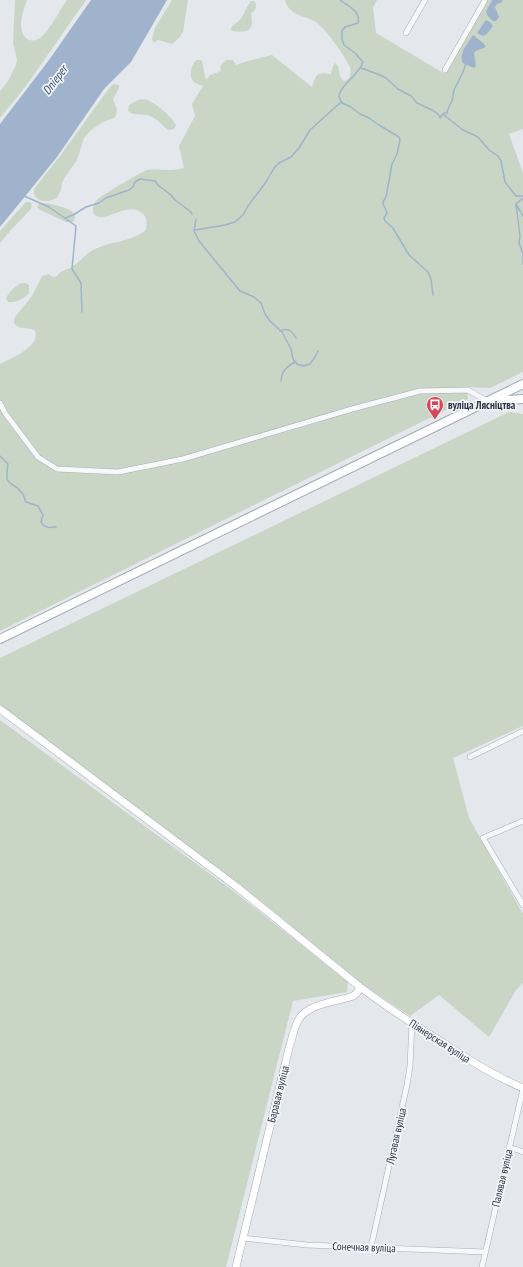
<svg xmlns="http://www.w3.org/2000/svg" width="523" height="1267" font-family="'PT Sans Narrow',sans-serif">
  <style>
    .green { fill: #c9d6c5 }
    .water { fill: #9fb4cc }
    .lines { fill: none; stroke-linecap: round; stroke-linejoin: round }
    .stream { stroke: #9fb4cc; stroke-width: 1.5 }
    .street-casing { stroke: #a9aeb7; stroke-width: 6 }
    .secondary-casing { stroke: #a9aeb7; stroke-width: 8 }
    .primary-casing { stroke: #a3abb8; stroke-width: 10 }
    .street { stroke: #f7f8fa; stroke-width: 5 }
    .secondary { stroke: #fff; stroke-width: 7 }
    .primary { stroke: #fff; stroke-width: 8 }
    .labels { text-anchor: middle; stroke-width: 3.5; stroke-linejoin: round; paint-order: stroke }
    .poi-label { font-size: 11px; font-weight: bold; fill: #2b3445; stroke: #f4f6f9; text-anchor: start }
    .street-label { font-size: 11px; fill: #2b3445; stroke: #f4f6f9 }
    .water-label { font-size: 12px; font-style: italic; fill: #34527a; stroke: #f4f6f9 }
  </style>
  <rect width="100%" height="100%" fill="#e4e7ec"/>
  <path class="green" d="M15,0H27C23,10 15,33 29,40C33,41 37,40 40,38C50,30 60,10 67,0H86L26,86L0,118V91L8,81L16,65L17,59L13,44Z
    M172,0H188L183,32L179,38L172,44L158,40L154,43L152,39L155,28Z
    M285,0H377L373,8L376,33L445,74L488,0H523V129L509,134L523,173V372L490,388L467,387L468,399L0,631V364C11,358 41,347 35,330C27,327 10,330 15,317L32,296L42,276L48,274L53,277L57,276C61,270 68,270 73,266C81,261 86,253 95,249C111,241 130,242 145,231C147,225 148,218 143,214C131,202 115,216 102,217C96,218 92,214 93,208C94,205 95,202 97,200C102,195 141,172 147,170C155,169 162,170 169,170C174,170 179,169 184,168L179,146L195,116L192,104L203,86C188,83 188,70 196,60H200L202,61L206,80L210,75L221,71L220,66L226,60H233L236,65L248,61L272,55L312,87C316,73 318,72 331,74L333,66L335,63L338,66L340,76L343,81L347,80C351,76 351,73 350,67C344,55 325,27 314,21C302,15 289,15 285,0Z
    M251,1H254C258,5 256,10 251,13C251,16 252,19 252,23C252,33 239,32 233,31L231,30L232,26C246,17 242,13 251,1Z
    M113,84L119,85V88L113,99L117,110L116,116L114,118L103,122L90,131L84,138L77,160L65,177L62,183L61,190L57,198L49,201H43L38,199L34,195V189L60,156L110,87Z
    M144,99C154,101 172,117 176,125L174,129L168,130C161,124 157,118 147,115C140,114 133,116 128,111L129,105L138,100Z
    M26,202H30L32,204L31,209L10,231L0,243V231Z
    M41,203C49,203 84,209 73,222H66L40,210L37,207L39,204Z
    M22,283H25L29,285V293C24,299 16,303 8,302L6,298C9,292 16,285 22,283Z
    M509,412L523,414V726L453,758L469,818L523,914V983L516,990L489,1037L439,995L410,1016L359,982L242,886L0,705V658Z
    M0,720L232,890L348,982L347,992L293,1001L226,1267H0Z"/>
  <path class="water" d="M91,0H167L131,62L104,89L57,157L0,227V124L49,60Z
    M492,0H503L501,3L497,4L495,7L499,17L496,21H493C482,12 487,11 492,0Z
    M486,20L491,23L493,26L486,35L483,36L477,33Z
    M473,35L483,43L486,47L476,51L474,53L476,66L474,68L463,63C458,54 468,43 473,35Z"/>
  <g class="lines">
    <path class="stream" d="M340,0C347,6 361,10 358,23L345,27L342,31V39L344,45L355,53L363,62C359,75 339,86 339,97L342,103L351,107L360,114L369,118L379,125L399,137L400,140L397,154L392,164L386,197L383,202V204L386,210L387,213L384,218L385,221L392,227L396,233L409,255L428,272L431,279L433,295
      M361,68L380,75L386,78L398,89L411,96L417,103L432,110L438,114L440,118L442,115H444L463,130L478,137L489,150L498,156L501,161L505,182L516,196H523
      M443,114L444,113H447L448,109L452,101L454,90L463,72L466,63
      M24,196L49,207L76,226L72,269L81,283L82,312
      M523,198L516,204L523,216
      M516,204L520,236L519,243L523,254V264
      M65,218L73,215L86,207L99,203L106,198L129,190L133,187L135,182L140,179L155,181L158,185L171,195L175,200L190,211L192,214
      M196,219L194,231L199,241L240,291L254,297L261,303L265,314L270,321L282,332L291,349L293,359L297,364L303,366L310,364L315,357L318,351
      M195,230L225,225L235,222L243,215L248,206L266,182L274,168L279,163L291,157L299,148L310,130L341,102
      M280,331C288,327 292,331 296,338
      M281,381C282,371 286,367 295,362
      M0,456L8,464C4,490 11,478 22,493C25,496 24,499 26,502L38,506L43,515L41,522C44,528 49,528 56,527"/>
    <defs>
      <path id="street" d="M406,33L425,0
        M445,70L485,0
        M0,403L5,413L38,457L57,469L118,472L183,459L352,409L420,391L468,390L487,401
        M470,757L523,731
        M523,821L483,838L523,905
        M509,1147L523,1152
        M243,1238L307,1245L485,1252
        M371,1247L407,1085L410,1066L412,1023
        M482,1267L523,1089"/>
      <path id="secondary" d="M0,709L237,887L360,987C387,1007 414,1025 442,1042C468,1059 494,1076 523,1088
        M236,1267L289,1048C292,1039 294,1027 299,1019C309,1003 337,1002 353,996L357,993L360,987"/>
      <path id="primary" d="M493,401L523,399
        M0,639L523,384"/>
    </defs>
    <use href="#street" class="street-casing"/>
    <use href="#secondary" class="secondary-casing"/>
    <use href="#primary" class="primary-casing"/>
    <use href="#street" class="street"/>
    <use href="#secondary" class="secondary"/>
    <use href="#primary" class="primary"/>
  </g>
  <defs>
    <symbol id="bus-pin" viewBox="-11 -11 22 30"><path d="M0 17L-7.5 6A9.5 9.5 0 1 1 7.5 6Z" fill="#d1495b" stroke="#f4f6f9"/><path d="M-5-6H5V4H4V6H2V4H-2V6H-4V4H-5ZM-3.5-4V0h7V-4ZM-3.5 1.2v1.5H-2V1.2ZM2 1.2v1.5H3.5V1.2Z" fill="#fff"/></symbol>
  </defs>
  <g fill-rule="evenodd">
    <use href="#bus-pin" x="425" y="395" width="20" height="27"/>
  </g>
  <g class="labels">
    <g class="poi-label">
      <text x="448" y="409">вуліца Лясніцтва</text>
    </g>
    <g class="street-label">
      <text transform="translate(440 1041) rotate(33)" y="4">Піянерская вуліца</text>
      <text transform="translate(278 1094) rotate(-76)" y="4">Баравая вуліца</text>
      <text transform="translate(396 1136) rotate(-77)" y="4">Лугавая вуліца</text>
      <text transform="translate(502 1178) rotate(-77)" y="4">Палявая вуліца</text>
      <text transform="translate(364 1247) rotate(2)" y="4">Сонечная вуліца</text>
    </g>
    <g class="water-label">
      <text transform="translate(55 80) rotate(-53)" y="4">Dnieper</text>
    </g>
  </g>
</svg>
